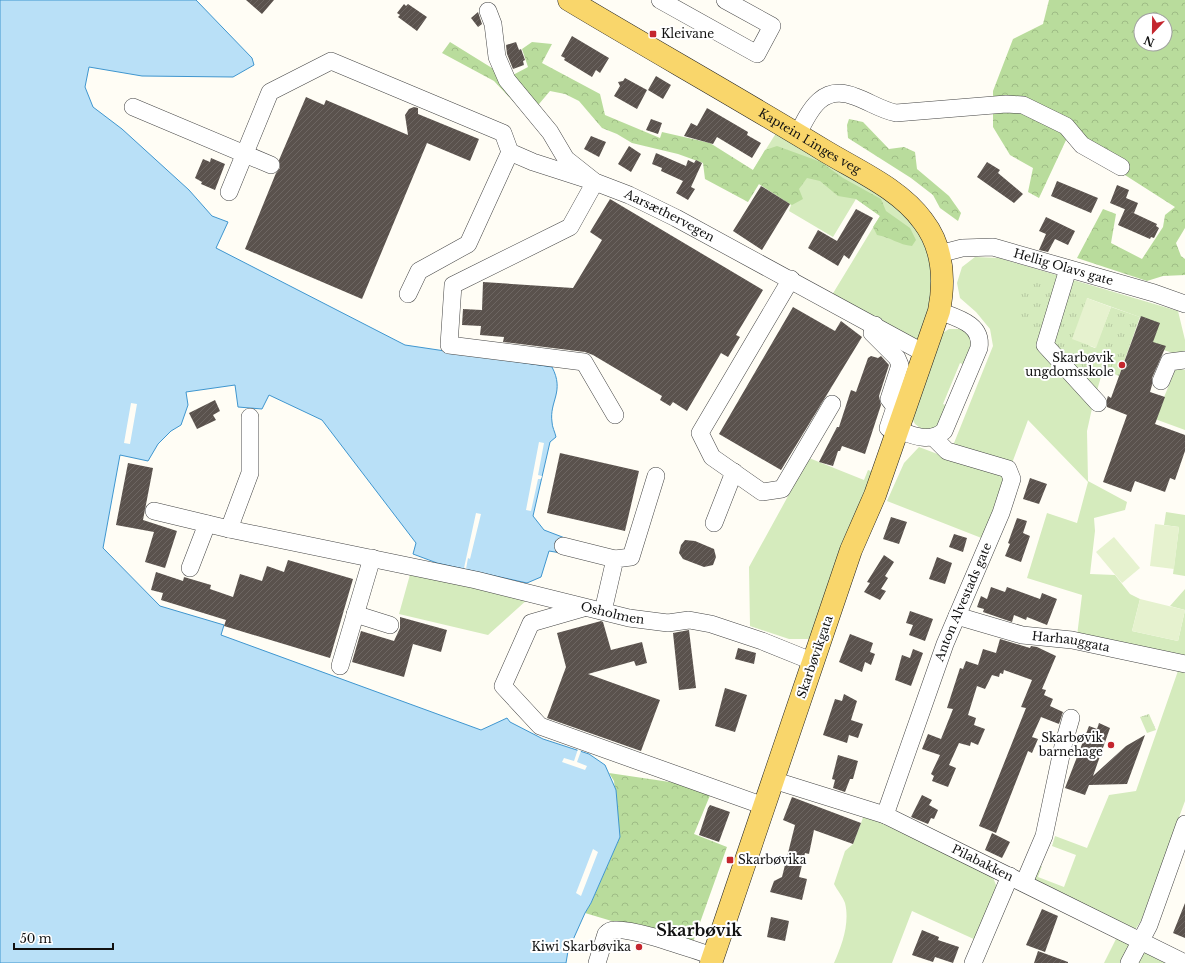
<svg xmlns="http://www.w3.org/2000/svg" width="1185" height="963" font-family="'Libre Baskerville',serif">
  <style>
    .grass { fill: #d5ebbd }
    .forest { fill: url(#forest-crowns); fill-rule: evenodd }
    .park { fill: url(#park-tufts) }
    .pitch { fill: #e6f2cf }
    .water { fill: #b9e0f7; stroke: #3f96cf }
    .pier { fill: #fffdf5 }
    .building { fill: url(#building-hatch) }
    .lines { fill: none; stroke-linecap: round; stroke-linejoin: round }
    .minor-casing { stroke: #444; stroke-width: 18 }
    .major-casing { stroke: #222; stroke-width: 23 }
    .minor { stroke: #fff; stroke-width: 17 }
    .major { stroke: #f9d66b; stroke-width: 22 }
    .poi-dot { fill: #c4262e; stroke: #fff; stroke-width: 1.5 }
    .labels { text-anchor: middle; stroke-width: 4; stroke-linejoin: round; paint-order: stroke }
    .poi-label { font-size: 12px; fill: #111; stroke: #fff; text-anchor: end }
    .street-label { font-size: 12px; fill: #111; stroke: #fff }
    .district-label { font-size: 16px; font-weight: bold; fill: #111; stroke: #fff }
  </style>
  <defs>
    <pattern id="forest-crowns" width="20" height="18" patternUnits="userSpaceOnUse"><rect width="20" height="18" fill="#b9dc9c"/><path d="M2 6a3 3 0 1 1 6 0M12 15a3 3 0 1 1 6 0" fill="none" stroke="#9ebc85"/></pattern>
    <pattern id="park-tufts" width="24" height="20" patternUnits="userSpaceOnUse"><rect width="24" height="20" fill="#d5ebbd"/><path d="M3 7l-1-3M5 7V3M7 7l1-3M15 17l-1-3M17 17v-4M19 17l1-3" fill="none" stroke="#b6c8a1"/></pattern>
    <pattern id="building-hatch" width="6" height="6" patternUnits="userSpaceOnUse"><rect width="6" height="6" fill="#5a524d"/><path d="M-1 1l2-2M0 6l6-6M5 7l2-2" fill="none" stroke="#6d6662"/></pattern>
  </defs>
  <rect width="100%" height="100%" fill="#fffdf5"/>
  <path class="grass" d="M778,130L894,199L923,232L936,278L920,344L832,295L880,216L856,199L833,237L789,211L791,205L759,184L753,170Z
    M975,257L999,258L1178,311L1185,340V351L1176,354L1151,346L1159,324L1087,298L1093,404L1087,431L1088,481L1127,502L1125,510L1094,518L1095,531L1090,574L1115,575L1130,594L1140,599L1132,631L1178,641L1185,610L1170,606L1185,589V660L1077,636L1082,595L1027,578L1047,513L1077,523L1088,482L1028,420L984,539L887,501L904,463L919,447L948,458L993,346L990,329L976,312L960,298L957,283L962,267Z
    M949,329H960L974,337L967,366L960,363L943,404L950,407L938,428L924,431L915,424L909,413L941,334Z
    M1176,368L1185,370V430L1155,419Z
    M809,458L864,480L868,470L876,473L814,639H789L750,626L749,567Z
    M1166,512L1185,515V576L1173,574L1179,527L1164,525Z
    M411,571L528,599L488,635L399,614Z
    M1179,668L1185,670V801L1141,921L1134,931L1032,879L1036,868L1042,866L1038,877L1064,887L1076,855L1052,846L1055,836L1087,848L1109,795L1136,791Z
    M864,815L992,875L996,885L995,893L976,940L912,911L892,963H834C842,945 850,923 845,903C843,897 837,890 834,884L845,851L853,844Z
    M1117,937L1129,945L1125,963H1104Z
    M1142,948L1170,963H1135Z"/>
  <path class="forest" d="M1049,0H1185V228L1176,243L1181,256L1185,259V275L1163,276L1147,281L1077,258L1103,209L1116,214L1111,243L1142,259L1163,227L1165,215L1175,207L1067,138L1039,198L1028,192L1033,168L1010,155L993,127V91L1013,39L1043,24ZM1141,20H1165V44H1141Z
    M450,42L500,73L511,76L528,67L522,49L532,42L552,44L542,63L600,94L605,115L660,138L662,132L710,143L753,170L765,150L777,146L821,162L843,178L881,199L886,211L910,228L916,240L912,246C899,245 890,237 877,235L873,227L880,216L856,199L838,196L820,181L807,178L799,189L803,199L792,205L759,184L748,202L705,179L703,163L678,154L632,143L617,134L602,128L579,101L565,94L550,91L528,117L494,81L442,53Z
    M849,119L863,122L889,149L904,147L915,152L917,169L949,196L961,213L958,221L940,208L933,195L911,178L848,138L847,125Z
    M609,773L690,785L711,793L694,834L727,847L692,945L585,913L591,903L620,837L614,781Z"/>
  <path class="park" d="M1025,279L1087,298L1072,339L1095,348L1111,307L1140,317L1119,376L1103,370L1093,404L1014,315Z
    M1149,714L1156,730L1147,733L1140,717Z"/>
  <path class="pitch" d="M1087,298L1111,307L1096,348L1072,339Z
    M1155,524L1179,527L1174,569L1150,566Z
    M1114,537L1140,568L1122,583L1096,552Z
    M1140,599L1185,610L1178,641L1132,631Z"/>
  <path class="water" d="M0,0H196L252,58L254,65L233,77L142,76L89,67L85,87L93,107L122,129L189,190L212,216L228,222L216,248L405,345L552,367C565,392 549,401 552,422C552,427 555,432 556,437L550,442L533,516L544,530L565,538L561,553L549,551L541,577L527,583L437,563L413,554L416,543L322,420L269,395L262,409L238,407L235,385L186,392L188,405L181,425L171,431L158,444L148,461L120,455L103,548L160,606L224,625L221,635L481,730L507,718L510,722L543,739L589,754L605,765L616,790L620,837L591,903L585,913L568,951L566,963H0Z"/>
  <path class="pier" d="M131,403L137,404L130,444L124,443Z
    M539,442L544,443L538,475L542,476L541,479H538L531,511L526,510Z
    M476,513L481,514L470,559L468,558L466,569L464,568Z
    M578,749L581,751L577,762L587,766L585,770L562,762L564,758L574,761Z
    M593,849L598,852L581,896L576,893Z"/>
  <path class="building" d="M246,0H274L262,14Z
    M404,4L406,6L408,4L427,17L417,31L398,17L400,15L397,13Z
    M478,12L482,24L478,27L471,18Z
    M572,36L609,58L600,73L596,70L592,77L564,60L565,58L561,56Z
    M516,42L519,50L521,49L525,60L523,61L524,65L513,69L507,54L506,45Z
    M656,76L671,85L663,99L648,90Z
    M625,78L647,90L637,109L614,96L620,86L618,82L623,81Z
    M306,97L324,105L326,100L408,135L405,115L409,109L414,107L418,108V114L479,139L470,161L427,143L362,299L245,249L276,173L280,168L279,160Z
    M707,108L748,132L747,135L761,143L752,158L717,137L713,144L684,136L691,123L697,126Z
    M651,119L662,123L658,134L646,130Z
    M591,136L606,142L599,157L584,149Z
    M629,146L641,154L631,172L618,164Z
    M656,153L686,166L688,160L694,163L696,160L702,163L691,187L695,189L688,200L676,193L683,181L661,171L662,168L652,164Z
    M211,158L225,164L215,190L201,184L202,182L195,178L203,159L210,162Z
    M987,162L1000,170L998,173L1023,194L1014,203L977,177Z
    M1057,181L1098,198L1091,213L1051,196Z
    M1117,185L1129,190L1126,198L1138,203L1134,213L1110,203Z
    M761,186L790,204L762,250L733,231Z
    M610,199L763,290L736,335L740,337L728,357L721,353L687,411L673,402L670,406L660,400L662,396L593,355L585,352L503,342L504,337L480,335L481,326L462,325L463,309L482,310L483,282L573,288L602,240L590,232Z
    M856,209L873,218L849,259L844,255L838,266L808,248L818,230L837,241Z
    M1125,209L1157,224L1156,226L1159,228L1154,238L1151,237L1150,239L1118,225Z
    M1046,217L1075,231L1068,245L1055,239L1048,252L1039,250L1046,234L1039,231Z
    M793,307L835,331L841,321L862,337L781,470L719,434Z
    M1141,316L1160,323L1153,342L1166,346L1152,378V385L1150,392L1165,397L1155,424L1185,435V451L1175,480L1170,478L1165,492L1135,481L1131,492L1103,482L1127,415L1107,407V399L1108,396L1111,398Z
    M871,356L878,358L881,356L889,365L879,396L881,405L865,454L842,446L840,451H838L833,466L819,462L837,427H839L851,390L856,392L868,358Z
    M215,400L220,411L213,415L216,420L197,429L189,413Z
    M560,453L639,471L625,531L547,513Z
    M128,463L153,468L143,520L177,531L165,568L145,562L154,532L116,525Z
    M1030,478L1047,484L1039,504L1023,499Z
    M891,517L907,522L899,544L883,539Z
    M1017,518L1027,521L1023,533L1030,536L1021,562L1005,556L1010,544L1008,543Z
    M954,534L967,538L963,552L949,547Z
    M685,540L695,541L714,549L716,557L713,565L704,567L683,559L679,553L681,545Z
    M884,555L894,562L885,576L888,578L881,589L886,591L880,600L864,592L870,583L867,582Z
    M937,557L952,563L945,584L929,579Z
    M288,560L353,579L330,658L224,626L226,620L161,600L163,593L151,590L156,572L183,581L184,577L211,585L210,589L233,597L240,574L262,581L267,566L284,572Z
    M991,587L1005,592L1007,587L1040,599L1042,593L1057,599L1047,625L1027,617L1026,620L1014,615L1012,622L983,612L984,609L977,607L981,596L987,599Z
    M910,611L933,619L925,641L909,635L913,625L906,623Z
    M400,617L447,630L441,652L413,644L404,677L352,662L361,631L394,641L400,628Z
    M601,621L603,622L611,650L642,642L647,663L636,666L634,661L588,674L660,700L641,751L547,718L566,667L557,633Z
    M689,630L696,688L679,690L673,633Z
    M850,634L873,643L870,652L875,654L871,665L865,662L862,672L839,662Z
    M1000,639L1030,648L1031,646L1037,647L1056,656L1042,689L1046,690L1044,695L1053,699L1050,706L1063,712L1059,724L1041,717L1032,737L1038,739L1032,753L1028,751L996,833L979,826L1026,708L1021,707L1032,680L1004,670L1003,674L1000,673L999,677L992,675L985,689L977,686L968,715L976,718L974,725L985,729L978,745L971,742L970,746L959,743L949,765L956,768L948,787L932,781L934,776L931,774L940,755L922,749L928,734L941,739L953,709L947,708L960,668L963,669L966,661L978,665L983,649L996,653Z
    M738,648L756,653L754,664L735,659Z
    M913,649L923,653L911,686L895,680L902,655L910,658Z
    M725,688L747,695L735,732L715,726Z
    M844,694L857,701L851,720L863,724L858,738L849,735L847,743L823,735L835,699L842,701Z
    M1099,723L1110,728L1093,776L1126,746L1145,735L1127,784L1089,785L1085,795L1065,788L1089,726L1097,729Z
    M838,755L858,761L853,779H850L845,792L833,788L835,780L832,779Z
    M922,795L932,800L929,805L938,810L934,819L931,818L928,824L911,817Z
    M792,797L861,823L853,844L814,830L809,854L805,853L799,877L807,879L802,900L770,892L774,881L782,877L795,825L783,820Z
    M710,805L730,812L719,842L699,835L708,808Z
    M992,833L1010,842L1002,858L985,850Z
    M1185,903V938L1173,933Z
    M1042,909L1058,916L1045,952L1026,945Z
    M771,917L789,921L785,941L767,937Z
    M922,930L939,937L938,940L959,947L953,963L935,957L933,962L912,955Z
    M1038,951L1068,962V963H1034Z"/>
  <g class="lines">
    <defs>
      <g id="minor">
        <path d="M660,0L757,54L772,26L725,0"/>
        <path id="s1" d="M488,11L493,24L497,57L507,80L550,132L566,159L595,182L629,195L676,218L924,353"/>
        <path d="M133,107L271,165"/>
        <path d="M798,134C810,109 823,83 856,97C870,102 881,110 896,113L1006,104L1023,105L1066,126L1082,145L1121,167"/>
        <path d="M229,192L270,92L331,61L503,133L510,152L533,162L595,182L570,227L453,285L449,345L584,362L615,415"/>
        <path id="s2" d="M939,254L962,248L993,247L1154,293L1185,304"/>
        <path d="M1068,269L1045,345L1098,403"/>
        <path d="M791,279L700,433L712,457L762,492L782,489L832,404"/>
        <path d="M408,294L419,271L468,244L510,152"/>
        <path d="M875,325L872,333L897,358L900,365L889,399L895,407L888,428"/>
        <path d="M1161,381L1169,362L1185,360"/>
        <path d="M898,430C914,436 930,443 944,431L979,348C983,324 957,318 939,311"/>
        <path id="s3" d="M154,511L229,529L476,580L629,618L668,623L689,620L711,624L762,641L814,662"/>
        <path d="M714,523L734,472"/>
        <path d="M229,529L250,473V417"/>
        <path d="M563,546L615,559"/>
        <path d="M190,568L207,524"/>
        <path d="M583,608L531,623L503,686L540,726L764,806"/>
        <path d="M603,611L615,559L631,557L656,476"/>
        <path d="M355,614L390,625"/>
        <path id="s4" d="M957,616L1022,635L1072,640L1185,664"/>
        <path d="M340,666L372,558"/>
        <path id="s5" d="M773,780L885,815L1185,963"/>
        <path id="s6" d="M885,815L945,644L1001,513L1012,479L1008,469L947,451L933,437"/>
        <path d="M1024,883L1044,836L1063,746L1071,718"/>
        <path d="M597,963L606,934C608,932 611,930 614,930C635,928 690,949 713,956"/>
        <path d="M973,963L1010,876"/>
        <path d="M1129,963L1149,925L1185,824"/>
      </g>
      <g id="major">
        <path id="s7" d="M569,0C654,51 740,99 825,151C858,171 900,189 923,221C943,247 945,280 939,311L875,495L851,550L711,963"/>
      </g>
    </defs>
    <use href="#minor" class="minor-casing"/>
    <use href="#major" class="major-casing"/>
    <use href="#minor" class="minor"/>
    <use href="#major" class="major"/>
  </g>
  <g class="poi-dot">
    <rect x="649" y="30" width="8" height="8" rx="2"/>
    <circle cx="1122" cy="365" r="4"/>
    <circle cx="1111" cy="745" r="4"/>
    <rect x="726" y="856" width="8" height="8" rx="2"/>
    <circle cx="639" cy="947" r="4"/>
  </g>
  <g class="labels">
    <g class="poi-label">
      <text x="661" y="38" text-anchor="start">Kleivane</text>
      <text x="1114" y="362">Skarbøvik<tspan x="1114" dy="14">ungdomsskole</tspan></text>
      <text x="1103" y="742">Skarbøvik<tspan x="1103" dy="14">barnehage</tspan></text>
      <text x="738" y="864" text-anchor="start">Skarbøvika</text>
      <text x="631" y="951">Kiwi Skarbøvika</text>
    </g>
    <g class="street-label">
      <text dy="4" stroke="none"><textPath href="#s7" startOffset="279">Kaptein Linges veg</textPath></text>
      <text dy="4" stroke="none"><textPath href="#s1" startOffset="290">Aarsæthervegen</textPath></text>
      <text dy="4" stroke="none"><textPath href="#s2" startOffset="128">Hellig Olavs gate</textPath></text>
      <text dy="4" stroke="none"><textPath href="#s6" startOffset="227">Anton Alvestads gate</textPath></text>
      <text dy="4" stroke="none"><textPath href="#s3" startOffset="470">Osholmen</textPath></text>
      <text dy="4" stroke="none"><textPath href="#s4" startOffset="117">Harhauggata</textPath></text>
      <text transform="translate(815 657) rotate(-71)" y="4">Skarbøvikgata</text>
      <text dy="4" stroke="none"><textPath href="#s5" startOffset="226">Pilabakken</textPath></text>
    </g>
    <g class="district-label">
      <text x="699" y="936">Skarbøvik</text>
    </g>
  </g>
  <g transform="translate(1153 32) rotate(202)"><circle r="19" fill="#ffffff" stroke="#a0a0a0"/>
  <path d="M0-3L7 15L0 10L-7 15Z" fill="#c4262e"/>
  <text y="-6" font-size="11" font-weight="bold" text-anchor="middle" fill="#111111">N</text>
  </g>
  <path d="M14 943v6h99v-6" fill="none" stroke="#111111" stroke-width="2"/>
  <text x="20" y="943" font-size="12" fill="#111111" stroke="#ffffff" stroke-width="3" paint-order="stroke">50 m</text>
</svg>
